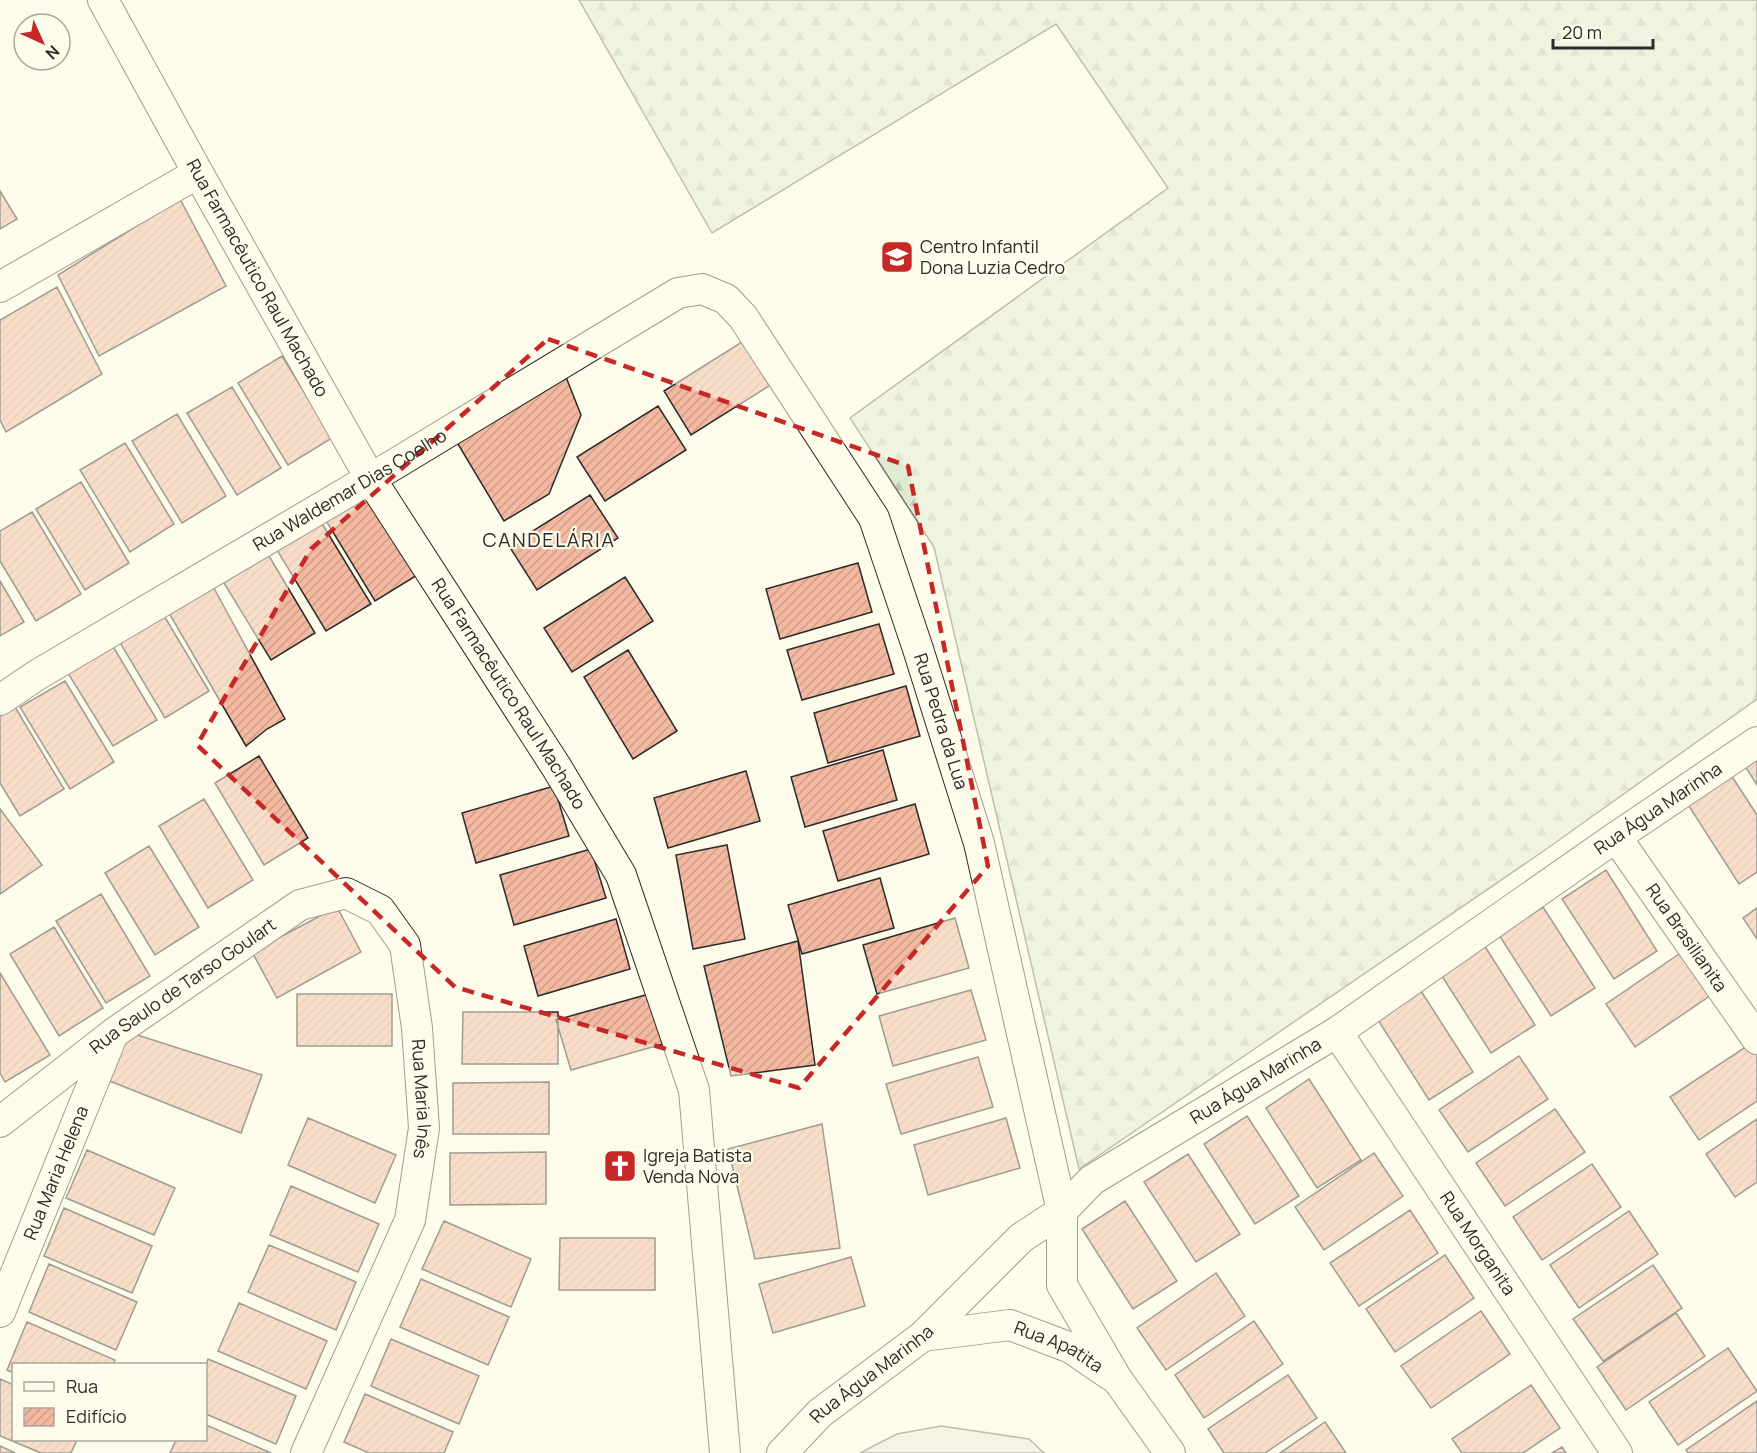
<svg xmlns="http://www.w3.org/2000/svg" width="1757" height="1453" font-family="Manrope,sans-serif">
  <style>
    .forest { fill: url(#forest-firs); stroke: #74746e; stroke-width: 1.5 }
    .parking { fill: #eceadb; stroke: #74746e; stroke-width: 1.5 }
    .building { fill: url(#building-hatch); stroke: #2b2b2b; stroke-width: 1.5 }
    .lines { fill: none; stroke-linecap: round; stroke-linejoin: round }
    .minor-casing { stroke: #2b2b2b; stroke-width: 32 }
    .minor { stroke: #fdfbea; stroke-width: 30 }
    .marked { fill: none; stroke: #c62828; stroke-width: 4.5; stroke-dasharray: 12 8; stroke-linejoin: round }
    .labels { text-anchor: middle; stroke-width: 4.5; stroke-linejoin: round; paint-order: stroke }
    .poi-label { font-size: 18px; fill: #2b2b2b; stroke: #fdfbea; text-anchor: start }
    .street-label { font-size: 18px; fill: #2b2b2b; stroke: #fdfbea }
    .neighbourhood-label { font-size: 20px; letter-spacing: 1.5px; fill: #2b2b2b; stroke: #fdfbea }
  </style>
  <defs>
    <pattern id="forest-firs" width="22" height="20" patternUnits="userSpaceOnUse" patternTransform="scale(1.5)"><rect width="22" height="20" fill="#deebd1"/><path d="M5 1l3.5 6h-7zM16 11l3.5 6h-7z" fill="#bfcab4"/></pattern>
    <pattern id="building-hatch" width="6" height="6" patternUnits="userSpaceOnUse" patternTransform="scale(1.5)"><rect width="6" height="6" fill="#f2b8a0"/><path d="M-1 1l2-2M0 6l6-6M5 7l2-2" fill="none" stroke="#d09e8a"/></pattern>
  </defs>
  <rect width="100%" height="100%" fill="#fdfbea"/>
  <path class="forest" d="M579,0H1757V699L1545,850L1079,1169L934,547L850,418L1168,188L1056,24L712,233Z"/>
  <path class="parking" d="M941,1426L1029,1439L1044,1453H860L897,1434Z"/>
  <path class="building" d="M0,191L17,219L0,229Z
    M180,199L226,286L99,356L58,275Z
    M57,287L102,374L6,432L0,420V320Z
    M745,340L772,384L691,435L664,391Z
    M282,356L332,438L288,465L238,383Z
    M566,377L581,415L549,494L504,521L455,439Z
    M232,387L281,468L237,495L187,413Z
    M658,406L686,450L605,501L577,457Z
    M177,414L226,496L182,523L132,441Z
    M125,443L174,524L130,552L80,470Z
    M81,482L129,563L85,590L36,509Z
    M370,492L419,574L375,601L325,519Z
    M590,495L618,538L537,590L509,546Z
    M32,512L81,594L36,621L0,561V531Z
    M321,522L371,604L326,631L277,550Z
    M266,551L315,633L271,660L221,578Z
    M858,563L872,612L780,639L766,589Z
    M625,577L653,621L572,672L544,628Z
    M209,579L285,719L267,729L246,746L165,606Z
    M0,581L24,622L0,636Z
    M160,609L209,691L165,718L116,636Z
    M879,624L894,674L802,700L787,650Z
    M108,638L157,720L113,746L63,665Z
    M628,650L677,731L633,759L584,677Z
    M65,681L114,762L70,789L20,707Z
    M906,686L920,736L828,763L814,713Z
    M15,707L64,789L20,816L0,783V716Z
    M883,750L897,800L805,827L791,777Z
    M259,756L308,838L264,865L215,783Z
    M1757,758V785L1745,766Z
    M746,771L760,821L668,848L654,798Z
    M1731,775L1757,815V872L1739,884L1687,803Z
    M554,786L569,836L476,863L462,813Z
    M204,799L253,880L208,908L159,826Z
    M915,804L929,854L838,881L823,831Z
    M0,809L42,865L0,894Z
    M727,845L745,939L693,949L676,855Z
    M149,846L199,927L155,955L105,873Z
    M591,849L606,898L514,925L500,875Z
    M1606,870L1657,951L1614,979L1562,899Z
    M880,878L894,928L802,954L788,905Z
    M101,894L150,976L106,1003L56,921Z
    M337,907L361,952L277,998L252,952Z
    M1543,907L1595,988L1551,1016L1499,935Z
    M1757,908V939L1743,918Z
    M955,918L969,968L877,994L863,945Z
    M616,919L630,969L538,996L524,946Z
    M54,927L103,1008L59,1036L10,954Z
    M798,941L815,1065L731,1076L704,966Z
    M1484,945L1535,1025L1491,1053L1440,973Z
    M1685,950L1714,993L1635,1047L1606,1004Z
    M0,973L50,1055L5,1082L0,1073Z
    M971,990L986,1040L893,1066L879,1016Z
    M1421,991L1473,1072L1429,1100L1378,1020Z
    M297,994H392V1046H297Z
    M649,994L663,1044L571,1070L556,1020Z
    M463,1012H558V1064H462Z
    M128,1032L262,1075L241,1133L107,1080Z
    M1750,1044L1757,1055V1101L1699,1140L1670,1097Z
    M1519,1056L1548,1099L1468,1152L1439,1110Z
    M978,1057L993,1107L901,1134L886,1084Z
    M1309,1079L1361,1160L1317,1188L1266,1108Z
    M549,1082V1134H453V1083Z
    M1555,1109L1585,1152L1505,1206L1476,1163Z
    M1247,1116L1299,1196L1255,1224L1204,1144Z
    M308,1118L396,1155L375,1203L288,1165Z
    M1006,1118L1020,1168L928,1195L914,1145Z
    M1757,1119V1182L1735,1197L1706,1154Z
    M822,1124L840,1248L755,1259L728,1149Z
    M87,1150L175,1188L154,1235L66,1198Z
    M546,1152V1204L450,1205V1153Z
    M1374,1153L1403,1196L1324,1250L1295,1207Z
    M1188,1154L1240,1234L1196,1262L1144,1182Z
    M1592,1164L1621,1207L1542,1260L1513,1217Z
    M291,1186L379,1224L358,1272L270,1235Z
    M1125,1201L1177,1281L1133,1309L1082,1229Z
    M64,1208L152,1246L132,1293L44,1256Z
    M1410,1210L1438,1253L1359,1306L1330,1263Z
    M1629,1211L1658,1254L1579,1308L1550,1265Z
    M444,1221L531,1259L511,1307L422,1269Z
    M560,1238H655V1290H559Z
    M269,1245L356,1282L336,1330L248,1292Z
    M1445,1255L1474,1298L1395,1352L1366,1309Z
    M851,1257L865,1306L773,1333L759,1284Z
    M49,1264L137,1302L116,1350L29,1312Z
    M1653,1265L1682,1308L1603,1361L1573,1319Z
    M1216,1273L1245,1316L1166,1370L1137,1328Z
    M421,1279L509,1317L488,1365L400,1327Z
    M239,1303L327,1341L306,1389L218,1351Z
    M1481,1311L1510,1354L1431,1408L1401,1366Z
    M1676,1313L1705,1356L1626,1410L1597,1367Z
    M1254,1321L1283,1364L1204,1418L1175,1375Z
    M27,1322L115,1360L113,1364H14V1373L7,1370Z
    M391,1339L479,1376L459,1424L371,1386Z
    M1728,1348L1757,1391L1678,1445L1649,1402Z
    M208,1359L296,1396L276,1444L206,1414V1366Z
    M1288,1375L1317,1418L1265,1453H1224L1208,1429Z
    M0,1379L14,1385V1440H77L71,1453H41L0,1436Z
    M1531,1385L1560,1428L1523,1453H1462L1452,1439Z
    M365,1394L453,1432L444,1453H369L344,1442Z
    M1757,1401V1453H1688L1686,1450Z
    M1325,1422L1346,1453H1280Z
    M206,1425L271,1453H170L176,1440H206Z
    M0,1446L15,1453H0Z
    M1562,1447L1566,1453H1552Z"/>
  <g class="lines">
    <defs>
      <g id="minor">
        <path id="s1" d="M103,0L198,173L370,478L557,768L621,875L694,1090L725,1453"/>
        <path d="M0,287L198,173"/>
        <path id="s2" d="M0,700L37,675L395,464L678,293L702,289L726,299L743,317L874,518L918,649L979,843L1062,1211V1285L1117,1379L1170,1453"/>
        <path id="s3" d="M1616,837L1757,1039"/>
        <path id="s4" d="M1337,1032L1617,1453"/>
        <path id="s5" d="M0,1122L114,1033L300,905L346,893L380,910L405,945L417,1028L424,1128L410,1220L306,1453"/>
        <path id="s6" d="M0,1312L112,1036"/>
        <path id="s7" d="M923,1336L1010,1325L1071,1348L1112,1376"/>
        <path id="s8" d="M782,1453L820,1413L923,1336L1021,1238L1062,1211L1092,1180L1337,1032L1616,837L1757,742"/>
      </g>
    </defs>
    <use href="#minor" class="minor-casing"/>
    <use href="#minor" class="minor"/>
  </g>
  <path d="M0 0H1757V1453H0ZM548,339L908,466L988,866L799,1088L455,987L197,745L311,549Z" fill="#fdfbea" fill-opacity=".55" fill-rule="evenodd"/>
  <path class="marked" d="M548,339L908,466L988,866L799,1088L455,987L197,745L311,549Z"/>
  <defs>
    <symbol id="school-square" viewBox="-11 -11 22 22"><rect x="-9" y="-9" width="18" height="18" rx="4" fill="#c62828" stroke="#fdfbea"/><path d="M0-5L7-2L0 1L-7-2ZM-4 1L0 2.5L4 1V4Q0 6-4 4Z" fill="#fff"/></symbol>
    <symbol id="church-square" viewBox="-11 -11 22 22"><rect x="-9" y="-9" width="18" height="18" rx="4" fill="#c62828" stroke="#fdfbea"/><path d="M-1.2-6h2.4v3.5h3.3v2.4h-3.3V6h-2.4V-.1h-3.3v-2.4h3.3Z" fill="#fff"/></symbol>
  </defs>
  <g fill-rule="evenodd">
    <use href="#school-square" x="878" y="238" width="38" height="38"/>
    <use href="#church-square" x="601" y="1147" width="38" height="38"/>
  </g>
  <g class="labels">
    <g class="poi-label">
      <text x="920" y="253">Centro Infantil<tspan x="920" dy="21">Dona Luzia Cedro</tspan></text>
      <text x="643" y="1162">Igreja Batista<tspan x="643" dy="21">Venda Nova</tspan></text>
    </g>
    <g class="street-label">
      <text dy="6" stroke="none"><textPath href="#s1" startOffset="318">Rua Farmacêutico Raul Machado</textPath></text>
      <text dy="6" stroke="none"><textPath href="#s2" startOffset="408">Rua Waldemar Dias Coelho</textPath></text>
      <text dy="6" stroke="none"><textPath href="#s1" startOffset="804">Rua Farmacêutico Raul Machado</textPath></text>
      <text dy="6" stroke="none"><textPath href="#s2" startOffset="1320">Rua Pedra da Lua</textPath></text>
      <text dy="6" stroke="none"><textPath href="#s8" startOffset="1092">Rua Água Marinha</textPath></text>
      <text dy="6" stroke="none"><textPath href="#s3" startOffset="123">Rua Brasilianita</textPath></text>
      <text dy="6" stroke="none"><textPath href="#s5" startOffset="228">Rua Saulo de Tarso Goulart</textPath></text>
      <text dy="6" stroke="none"><textPath href="#s8" startOffset="606">Rua Água Marinha</textPath></text>
      <text dy="6" stroke="none"><textPath href="#s5" startOffset="654">Rua Maria Inês</textPath></text>
      <text dy="6" stroke="none"><textPath href="#s6" startOffset="150">Rua Maria Helena</textPath></text>
      <text dy="6" stroke="none"><textPath href="#s4" startOffset="254">Rua Morganita</textPath></text>
      <text dy="6" stroke="none"><textPath href="#s7" startOffset="141">Rua Apatita</textPath></text>
      <text dy="6" stroke="none"><textPath href="#s8" startOffset="120">Rua Água Marinha</textPath></text>
    </g>
    <g class="neighbourhood-label">
      <text x="549" y="547">CANDELÁRIA</text>
    </g>
  </g>
  <rect x="12" y="1363" width="195" height="78" fill="#fdfbea" stroke="#a9a89e" stroke-width="1.5"/>
  <rect x="24" y="1382" width="30" height="9" fill="#fdfbea" stroke="#a9a89e" stroke-width="1.5"/>
  <text x="66" y="1393" font-size="18" fill="#2b2b2b">Rua</text>
  <rect x="24" y="1408" width="30" height="18" fill="url(#building-hatch)" stroke="#a9a89e" stroke-width="1.5"/>
  <text x="66" y="1423" font-size="18" fill="#2b2b2b">Edifício</text>
  <g transform="translate(42 42) rotate(135)"><circle r="28" fill="#fdfbea" stroke="#a9a89e" stroke-width="1.5"/>
  <path d="M0-4.5L10 22L0 15L-10 22Z" fill="#c62828"/>
  <text y="-9" font-size="16" font-weight="bold" text-anchor="middle" fill="#2b2b2b">N</text>
  </g>
  <path d="M1553 39v9h100v-9" fill="none" stroke="#2b2b2b" stroke-width="3"/>
  <text x="1562" y="39" font-size="18" fill="#2b2b2b" stroke="#fdfbea" stroke-width="4.5" paint-order="stroke">20 m</text>
</svg>
